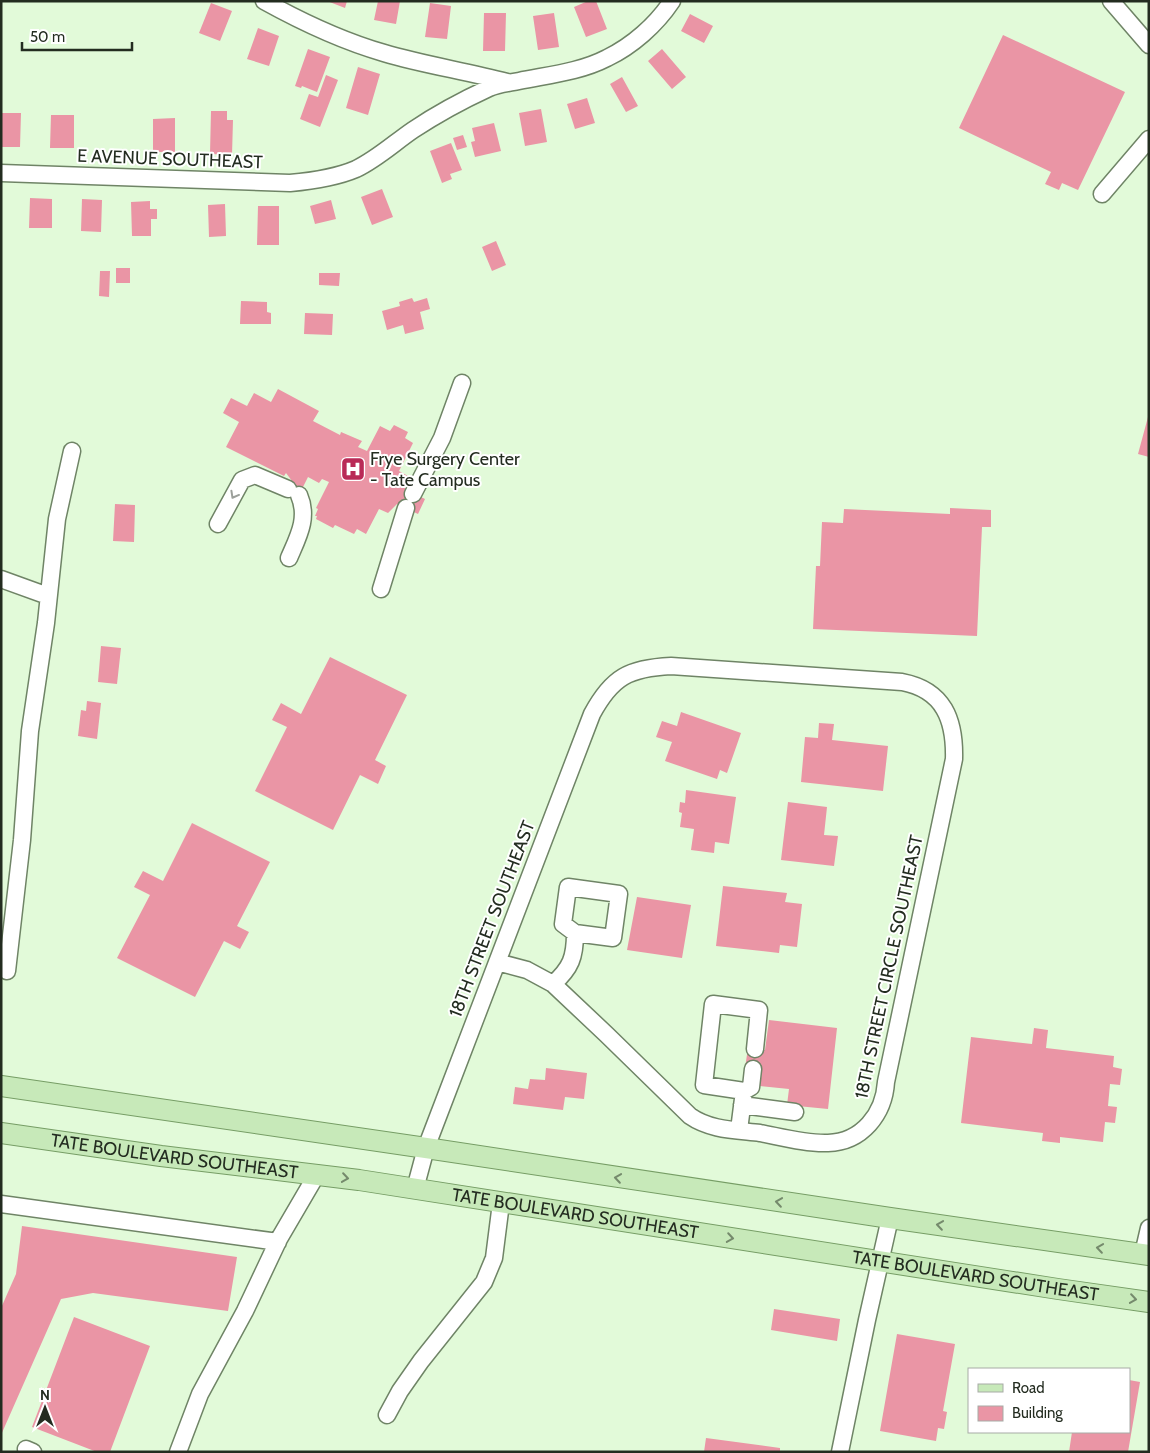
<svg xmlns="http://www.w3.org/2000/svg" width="1150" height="1453" font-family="Cabin,sans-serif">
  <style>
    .building { fill: #ea95a5 }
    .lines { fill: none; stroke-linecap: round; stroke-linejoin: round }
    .minor-casing { stroke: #6f8466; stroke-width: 19 }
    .major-casing { stroke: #769d65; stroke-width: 22 }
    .minor { stroke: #fff; stroke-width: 16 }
    .major { stroke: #c7e9b9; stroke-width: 20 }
    .oneway { stroke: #9ca09b }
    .oneway2 { stroke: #758a6c }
    .labels { text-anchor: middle; stroke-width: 4; stroke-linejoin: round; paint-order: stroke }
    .street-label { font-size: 18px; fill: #232c20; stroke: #fff }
    .poi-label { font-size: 18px; fill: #232c20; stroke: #fff; text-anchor: start }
  </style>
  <rect width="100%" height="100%" fill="#e2fad9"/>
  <path class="building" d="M327,1H347L345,8Z
    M378,1H400L396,24L374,20Z
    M588,1H596L607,29L586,37L574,7Z
    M211,3L232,11L220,41L199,33Z
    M430,3L451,6L447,39L425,37Z
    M484,13H506L505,51H483Z
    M554,13L559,47L538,50L533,16Z
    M690,14L713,26L704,43L681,31Z
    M258,28L279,36L269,66L247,59Z
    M1003,35L1125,92L1078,190L1062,183L1059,190L1045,184L1051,172L959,128Z
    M308,49L330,57L317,92L302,86L301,88L295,86Z
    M662,49L686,77L672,89L648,61Z
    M358,67L380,74L368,115L346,108Z
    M326,75L338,80L320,127L300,119L309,94L318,97Z
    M622,77L638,106L626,112L610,84Z
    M587,98L595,123L575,129L567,104Z
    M541,109L547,142L525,146L519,113Z
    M211,111H227V120H233L232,155L210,154Z
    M1,113H21L20,147H1Z
    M51,115H74V148H50Z
    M175,118V152H153V119Z
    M494,123L501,151L475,157L471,142L475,141L472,128Z
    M463,135L467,147L457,150L453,138Z
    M451,143L462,170L450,174L452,179L442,183L430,151Z
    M382,189L393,217L372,225L361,197Z
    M30,198L52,199V228H29Z
    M82,199L102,200L101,232L81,231Z
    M331,200L336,219L315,224L310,206Z
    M150,201V209H157V219H151V236H132L131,202Z
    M225,204L226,236L209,237L208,205Z
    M258,206H279V245H257Z
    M496,241L506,265L492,271L482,247Z
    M116,268H130V283H116Z
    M100,271H110L109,297L99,296Z
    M319,273H340L339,286L319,285Z
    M412,298L414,302L427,298L430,309L420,312L424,329L405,334L403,325L387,330L382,311L400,306L399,302Z
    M241,301L267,302V312L271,313V324H240Z
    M305,313L333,314L332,335L304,334Z
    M278,389L319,411L313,421L340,435L341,432L362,441L358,447L367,451L380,426L390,431L394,425L408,432L405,438L413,443L399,471L408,476L405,489L425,499L418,514L397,504L388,513L379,509L366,534L357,529L354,534L335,525L333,528L316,519L317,516H315L318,509L316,508L329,482L322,479L319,483L308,477L296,501L285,495L292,481L286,473L284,476L226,447L239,422L223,413L231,398L247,406L254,393L271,402Z
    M1148,417H1149V457L1138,454Z
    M115,504L135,505L134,542L113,541Z
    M950,508L991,510V527H982L977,636L813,629L816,566H820L822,522L843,523L844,509L950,514Z
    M101,646L121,648L117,684L98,682Z
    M330,657L407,695L375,760L386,766L378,784L360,775L333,830L255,791L287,727L272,720L281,703L301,714Z
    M87,701L101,703L97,739L78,736L81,710L86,711Z
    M681,712L741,733L727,773L720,770L717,779L665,761L672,742L656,737L662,721L677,726Z
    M819,723L834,724L832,740L888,746L883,791L801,782L805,737L818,738Z
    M686,790L736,797L729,844L715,842L714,853L691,850L694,829L680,827L682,813L679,812L680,802L685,803Z
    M788,802L827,807L824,835L838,836L834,866L781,860Z
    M192,823L270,862L237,926L249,932L240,949L224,941L195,997L117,958L150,895L134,887L143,871L163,881Z
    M723,886L787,893L785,902L802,904L797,947L780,945L779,953L716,946Z
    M637,897L691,905L682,958L627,950Z
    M769,1020L837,1028L828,1109L787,1105L789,1089L760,1086L762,1070L745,1068L748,1048L765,1050Z
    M1034,1028L1048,1030L1046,1048L1114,1056L1113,1067L1122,1069L1120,1085L1110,1084L1108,1106L1117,1107L1115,1123L1105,1122L1103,1142L1060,1137V1143L1042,1141L1043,1133L961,1123L971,1037L1032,1044Z
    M546,1068L587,1073L584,1099L565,1097L563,1110L513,1104L515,1087L528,1089L530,1079L545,1080Z
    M22,1226L237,1257L228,1311L93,1293L61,1299L1,1435V1308L16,1274Z
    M774,1309L840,1319L837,1341L771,1330Z
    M74,1317L150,1346L110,1452H97L32,1427Z
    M897,1334L955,1344L943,1411L947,1412L944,1429L938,1428L936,1441L880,1431Z
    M1129,1380L1140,1382L1128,1452H1069L1072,1432H1129Z
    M706,1438L780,1448V1452H704Z"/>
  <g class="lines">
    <defs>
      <path id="minor" d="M264,1C302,22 342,41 384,53C424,65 466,71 507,82
        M1111,1L1149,45
        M1,173L290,183C312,181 335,178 356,169C377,159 394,143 413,130C437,114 463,100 489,88C498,84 509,83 519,81C548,75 580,72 607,58C632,46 656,25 672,1
        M1102,194L1149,139
        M413,494L442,438L462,383
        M218,524L242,480L255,475L288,489
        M289,558C298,537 309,518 299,495
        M1,579L48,596
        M381,589L406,508
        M568,887L619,894L613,938L575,933L563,924Z
        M7,971L22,840L30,731L46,623L57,519L72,451
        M553,984C571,968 575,957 575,933
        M744,1091L751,1087L753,1069
        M742,1105L795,1112
        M739,1130L744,1091L704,1085L713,1004L759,1010L755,1049
        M415,1189L426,1148L592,714C612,677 629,668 671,666L902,682C944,690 955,720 954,759L886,1082C884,1114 862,1142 828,1143C807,1144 781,1137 760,1133C735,1130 710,1130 690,1116L606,1034L553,984L527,970L497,962
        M1,1204L278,1242
        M1143,1254L1149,1228
        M387,1415L400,1391L421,1361L484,1282L494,1258L501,1203
        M26,1449L33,1452
        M178,1452L200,1394L245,1311L279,1239L317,1174
        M840,1452L867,1320L890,1218"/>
      <g id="major">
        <path d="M1,1086L426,1148L890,1218L1149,1255"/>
        <path id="s1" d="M1,1133L161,1156L359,1180L1058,1289L1149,1302"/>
      </g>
    </defs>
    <use href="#minor" class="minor-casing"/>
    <use href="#major" class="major-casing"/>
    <use href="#minor" class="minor"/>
    <use href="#major" class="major"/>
  </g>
  <defs><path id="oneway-chevron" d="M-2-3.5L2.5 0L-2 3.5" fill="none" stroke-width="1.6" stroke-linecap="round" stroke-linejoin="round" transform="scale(1.25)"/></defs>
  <use class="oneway" href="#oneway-chevron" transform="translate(234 495) rotate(119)"/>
  <g class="oneway2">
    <use href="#oneway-chevron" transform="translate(345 1178) rotate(8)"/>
    <use href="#oneway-chevron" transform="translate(618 1178) rotate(-172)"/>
    <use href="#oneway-chevron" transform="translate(779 1202) rotate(-172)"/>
    <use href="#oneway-chevron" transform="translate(940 1225) rotate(-172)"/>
    <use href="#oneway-chevron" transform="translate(730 1238) rotate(9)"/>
    <use href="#oneway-chevron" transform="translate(1100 1248) rotate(-172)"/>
    <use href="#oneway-chevron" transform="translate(1133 1299) rotate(8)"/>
  </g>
  <defs>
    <symbol id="hospital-square" viewBox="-11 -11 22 22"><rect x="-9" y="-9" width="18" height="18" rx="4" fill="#b92a57" stroke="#fff"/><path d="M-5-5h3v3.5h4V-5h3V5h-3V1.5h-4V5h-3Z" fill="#fff"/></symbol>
  </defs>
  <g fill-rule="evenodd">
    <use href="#hospital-square" x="339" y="455" width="28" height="28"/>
  </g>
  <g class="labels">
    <g class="street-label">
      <text transform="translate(170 159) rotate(2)" y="6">E AVENUE SOUTHEAST</text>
      <text transform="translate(492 919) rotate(-69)" y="6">18TH STREET SOUTHEAST</text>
      <text transform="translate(889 967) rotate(-78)" y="6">18TH STREET CIRCLE SOUTHEAST</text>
      <text dy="6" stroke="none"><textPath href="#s1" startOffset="175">TATE BOULEVARD SOUTHEAST</textPath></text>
      <text dy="6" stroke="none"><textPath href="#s1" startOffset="580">TATE BOULEVARD SOUTHEAST</textPath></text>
      <text dy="6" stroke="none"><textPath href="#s1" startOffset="985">TATE BOULEVARD SOUTHEAST</textPath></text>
    </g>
    <g class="poi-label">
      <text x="370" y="465">Frye Surgery Center<tspan x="370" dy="21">- Tate Campus</tspan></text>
    </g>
  </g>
  <rect width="1150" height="1453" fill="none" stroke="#232c20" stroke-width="5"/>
  <rect x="968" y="1368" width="162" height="65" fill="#ffffff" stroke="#a7aba6"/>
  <rect x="978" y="1384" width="25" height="8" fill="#c7e9b9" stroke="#a7aba6"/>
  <text x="1012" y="1393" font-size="15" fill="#232c20">Road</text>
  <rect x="978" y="1406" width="25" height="15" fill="#ea95a5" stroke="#a7aba6"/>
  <text x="1012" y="1418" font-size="15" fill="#232c20">Building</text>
  <g transform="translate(45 1408)" stroke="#ffffff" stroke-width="4" paint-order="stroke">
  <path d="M0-4L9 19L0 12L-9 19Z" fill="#232c20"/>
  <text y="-8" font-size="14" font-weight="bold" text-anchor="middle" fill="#232c20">N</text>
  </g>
  <path d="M22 42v8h110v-8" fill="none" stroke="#232c20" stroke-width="2.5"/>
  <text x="30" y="42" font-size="15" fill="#232c20" stroke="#ffffff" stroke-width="4" paint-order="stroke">50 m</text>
</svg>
